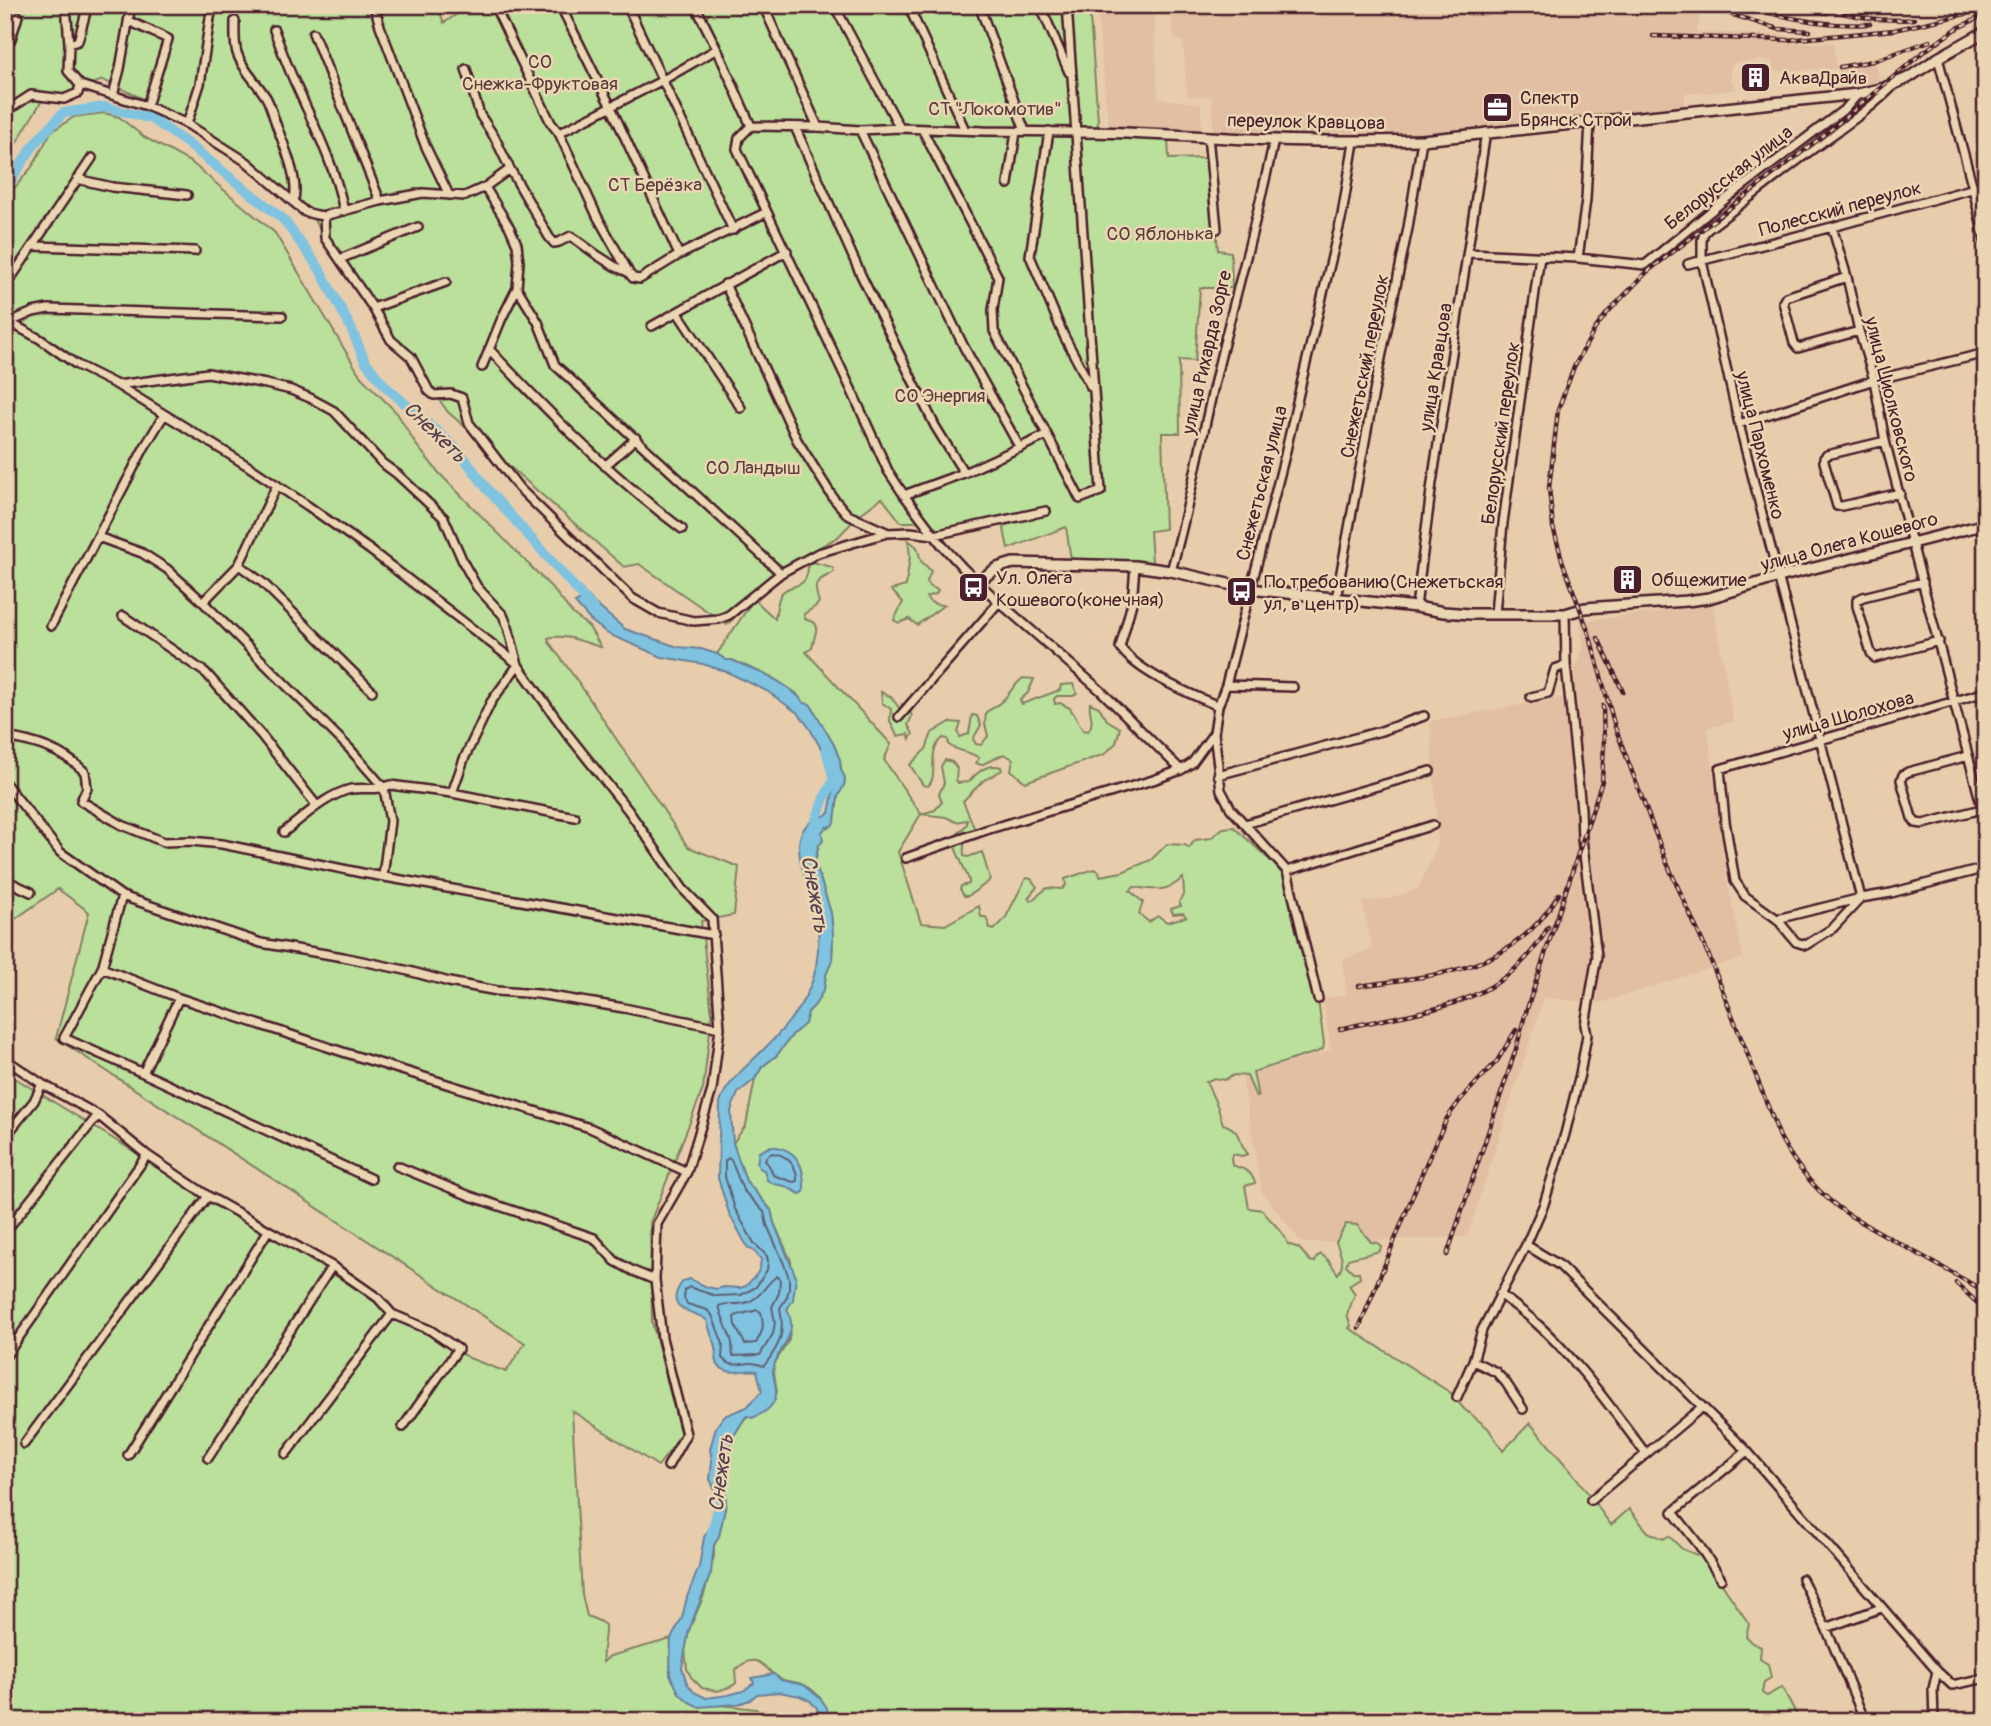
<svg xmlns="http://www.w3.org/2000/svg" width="1991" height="1726" font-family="Pangolin,sans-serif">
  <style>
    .built { fill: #e2bfa3 }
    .green { fill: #bae09b; stroke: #828063; stroke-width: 2; fill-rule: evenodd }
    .water { fill: #7fc3e0; stroke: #6a8198; stroke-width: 2 }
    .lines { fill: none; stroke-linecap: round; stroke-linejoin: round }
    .shore { stroke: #5f6173; stroke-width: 2 }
    .river { stroke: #7fc3e0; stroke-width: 10 }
    .minor-casing { stroke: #4a1f2b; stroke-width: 12 }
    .tertiary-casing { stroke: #4a1f2b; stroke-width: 14 }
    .minor { stroke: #ebd6b4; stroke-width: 7 }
    .tertiary { stroke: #ebd6b4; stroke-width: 9 }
    .rail-casing { stroke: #4a1f2b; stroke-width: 4.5 }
    .rail { stroke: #ebd6b4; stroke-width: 2; stroke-dasharray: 5; stroke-linecap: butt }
    .labels { text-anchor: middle; stroke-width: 5; stroke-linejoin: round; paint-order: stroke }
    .park-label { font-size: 19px; fill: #5b3c3c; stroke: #ebd6b4 }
    .poi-label { font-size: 19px; fill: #4a1f2b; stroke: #ebd6b4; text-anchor: start }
    .street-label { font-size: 19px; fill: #4a1f2b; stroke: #ebd6b4 }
    .water-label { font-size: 21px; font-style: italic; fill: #55404f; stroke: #ebd6b4 }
  </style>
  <rect width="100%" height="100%" fill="#e8cdad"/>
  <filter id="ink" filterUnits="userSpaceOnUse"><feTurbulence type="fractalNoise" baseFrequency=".0143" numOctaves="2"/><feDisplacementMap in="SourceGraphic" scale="14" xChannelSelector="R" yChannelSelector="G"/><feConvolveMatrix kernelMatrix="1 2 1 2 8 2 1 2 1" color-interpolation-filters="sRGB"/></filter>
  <g filter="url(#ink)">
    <path class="built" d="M1096,5H1154L1158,98L1201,104L1202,134L1109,131Z
      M1169,5H1688L1701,9L1697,32L1784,35L1786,43H1834L1836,69L1773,71V62L1762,60L1734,63L1730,69L1731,79L1737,89L1708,93H1685V107L1584,115L1490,128L1377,137L1213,133L1212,97L1187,96L1183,41L1175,40Z
      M1875,62L1880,80L1859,88L1840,89L1838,70Z
      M1713,605L1734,722L1708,728L1726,874L1743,958L1600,1003L1544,998L1467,1237L1302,1243L1262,1193L1242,1077L1331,1050L1323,999L1347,994L1342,960L1372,948L1362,902L1391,898L1418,889L1438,844L1430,721L1564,697L1583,647L1580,621Z"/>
    <path class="green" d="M5,5H437L444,23L470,5H1089L1098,120L1097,138H1168L1169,159L1210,158L1218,250L1231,252L1232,288H1200L1195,361L1179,360L1180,433H1162L1165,529L1150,531L1152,562L1071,560L1066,527L1008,549L1003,524L938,532L924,517L919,522H901L882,498L859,515L838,537L780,569L727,625L639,564L624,567L448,412L382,320L309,213L195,123L103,80L41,102L5,162Z
      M104,113L119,117L144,137L192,163L275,233L361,377L397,413L417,446L439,473L552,588L573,614L589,627L601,647C585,643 565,633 548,638L549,642L579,683L688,847L739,867L734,915L701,921L712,1014L703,1089L650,1223L652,1322L681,1436L658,1466L572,1411L582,1595L587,1616L599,1621L605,1625C606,1637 601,1650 603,1662L610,1656L671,1639L670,1675L699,1706L721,1705L756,1709L767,1721H5V1072L469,1358L506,1372L525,1343L56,1038L89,912L58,889L5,926V199L32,167L51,132L74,117Z
      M908,540L917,547L921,561L931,571L927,581L929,586L938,590L936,594L926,597C929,603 937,605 944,605L917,625L909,619L899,623L894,620L903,602L891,590L906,586L910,556Z
      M812,562L832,567L834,572C816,582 812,581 819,602L816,606L804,614L805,619L815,623L817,627L812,648L806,652L891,744L884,760L921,814L935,810L942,802L939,794L944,783L941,766L945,760L952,762L957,768L956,780L958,783L969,782C977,772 988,763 1001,767L1002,770L983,781L963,801L976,832C964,839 963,843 964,856L968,857L982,852L990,879L988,882L968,896H964L960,889L961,886L969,884V880L954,845V838L967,824V820L956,822L946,817L921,814L898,852L921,923L945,925L979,906L981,917H986L990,928L994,930L1005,919L1026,878L1031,879L1037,887L1028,898L1031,901L1047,888L1062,889L1066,885L1065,879L1094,869L1099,871L1100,876L1122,872L1151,860L1167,844L1185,845L1189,848L1195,840L1211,838L1223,828L1234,827L1274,864L1283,875L1308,947L1316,985L1324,1044L1323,1049L1317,1052L1253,1072L1258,1097H1256L1247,1076L1234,1075L1224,1080L1214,1078L1206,1082L1217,1105L1223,1124C1242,1130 1237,1141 1248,1154L1242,1156L1233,1154L1231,1158L1232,1165C1244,1169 1251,1170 1255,1183L1245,1186L1249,1208L1262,1210C1271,1222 1284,1231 1288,1244L1299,1248L1310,1261L1315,1262L1317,1257L1321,1254L1329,1261L1338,1274C1346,1264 1340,1253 1336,1242L1346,1224L1357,1225L1371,1242L1377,1243L1381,1246L1380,1251L1348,1259L1346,1265L1353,1272H1359L1360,1278L1349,1285L1355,1294L1347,1315L1351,1326L1349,1328L1451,1393L1464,1409L1488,1428L1503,1451L1530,1423L1576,1477L1611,1525L1629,1509L1648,1532L1663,1539L1669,1536L1682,1549L1700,1556L1711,1568L1749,1624L1746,1637L1752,1643L1761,1647L1760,1659L1768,1664L1771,1678L1764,1682L1762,1693L1767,1696L1782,1687L1800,1721H828C829,1706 817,1691 804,1685C798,1682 789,1682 783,1680C764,1673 761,1647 735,1670L736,1683L732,1686L718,1691L702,1688L691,1677L687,1669L685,1650L689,1630L704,1595L714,1556V1545L719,1536L726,1504L725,1474L727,1463L730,1454L731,1440L745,1418L766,1409L777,1392L773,1366L789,1340L790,1322L787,1309L793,1299L791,1261L774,1223L771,1210L746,1181L733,1143L746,1125L755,1079L762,1067L777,1055L793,1034L804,1024L808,1012L815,1005L824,989L826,975L832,960L833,935L831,913L815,862L822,832L826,827L829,828L835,820L838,796L844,785L845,779L841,770L840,760L834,745L812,707L804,703L796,693L771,677L732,660H726L717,654L754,599L775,619C776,612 777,603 780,596C788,580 808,594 808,565ZM1183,878L1184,893L1179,902L1181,906L1171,909L1173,914L1183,913L1186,917L1167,922L1158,916L1149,922L1139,914L1143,902L1130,891L1134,887C1155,890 1166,893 1183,878Z
      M1023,678L1034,679L1028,693L1020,700L1022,704L1060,690L1061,685L1073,684L1077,693L1073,696H1057L1054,699L1055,704L1060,703L1070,708L1083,730L1088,731C1096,722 1088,713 1090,703L1099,707L1107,720L1120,728L1116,743L1105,754L1025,782L1011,770L1013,759L1004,754L981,765L976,763L979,758C970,751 958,752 949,745L948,739L943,738C925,753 940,775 928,786L923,785L910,765L926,749L932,733L950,722L961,723L958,732L960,737L969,734L972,715L977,716L981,725L973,739L976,744L981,745L988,736L985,724L986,712C991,709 997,706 1002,701C1010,693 1014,685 1023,678Z
      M881,692L891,697L900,709L902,704L908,706L912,716L908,725L913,734L910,739L908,734L897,736L890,721L891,709L882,703Z"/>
    <path class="water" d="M588,596L594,603L625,629L678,647L701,649L717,654L726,660H732C757,672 786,680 804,703L810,704L812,707L834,745L840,760L841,770L845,778L844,785L838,797L835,820L832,826L826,827L822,832L823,841L818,846L815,862L831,913L833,935L832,960L826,975L824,989L815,1005L808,1012L805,1024L793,1034L777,1055L762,1067L755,1079L738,1093L731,1111L733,1143L746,1181L771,1210L774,1223L796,1277L793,1300L787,1309C801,1338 774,1350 773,1371C773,1381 780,1393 773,1403C769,1410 760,1415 752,1418L747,1416L745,1418L731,1440L730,1454L727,1463L725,1474L726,1504L719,1536L714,1545L711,1573L689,1630L682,1668L687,1683L694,1692L706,1698L728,1695L743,1691L754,1683L752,1678L774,1674L781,1680L804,1685L821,1699L827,1708L828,1721H820L817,1708L809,1700L800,1696L779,1692L757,1694L750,1700L738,1704L699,1707L689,1702L679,1693L670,1675L671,1639L682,1618L687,1597L699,1567L704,1537L718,1515L717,1495L710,1479L712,1461L710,1449L716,1427L724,1416L747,1407L762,1391L757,1371C744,1368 732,1377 720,1367C712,1360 717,1355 716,1347C716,1345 713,1339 712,1337C710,1332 709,1326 707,1321C703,1311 658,1314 683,1281L690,1279L707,1287L717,1289L724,1287L740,1288L746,1286L757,1274L760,1268L761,1259L754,1251L748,1248L729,1213L718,1178L720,1102C727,1082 746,1067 761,1052C784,1030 810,1000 816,967C818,954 819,938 818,924C816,899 789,853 803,830C810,818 820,820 829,813L834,787L831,766L810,729L799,714L767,691L727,672L703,664L662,657L608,634L590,620L575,603Z
      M771,1146C799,1149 805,1168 804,1192L800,1194L785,1186L774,1184L767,1180L764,1170L759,1168L757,1163L759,1152Z"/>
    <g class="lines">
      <path class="shore" d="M772,1153C787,1154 798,1167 797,1181L793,1182L773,1175L770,1167L765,1160L766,1157Z
        M728,1158L731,1160L743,1190L764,1212L767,1225L784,1264L789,1278V1288L787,1297L780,1308C785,1335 780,1345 764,1366C761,1365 755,1363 752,1363C739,1363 732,1369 722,1358L723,1344L712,1315L707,1310L687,1304L684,1298L685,1290L689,1287L716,1296L741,1295L756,1287L767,1270L768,1262L767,1256L754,1243L735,1209L725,1177V1161Z
        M777,1276L780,1279L779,1293L772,1307L775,1322L773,1334L760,1355L733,1356C732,1351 733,1345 731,1339C727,1328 722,1317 719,1306C728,1302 738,1306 748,1302C762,1297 766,1283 777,1276Z
        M757,1310L761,1312C764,1327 764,1329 756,1343L745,1344L735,1325L734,1317C739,1313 750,1313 757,1310Z"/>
      <path class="river" d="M5,189L36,142L63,113L105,107L152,119L188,144L283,219L319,268L351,328L365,361L385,386L459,451L488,490L593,608
        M813,829L824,798L834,780L826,749
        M711,1536L721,1497"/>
      <defs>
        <path id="minor" d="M66,5L69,44L68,71L80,85L147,106L187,124L247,162L305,212L317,215L324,216L380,201L423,193L465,196L485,187L510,169
          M374,5L380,26L425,145L449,195
          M494,5L551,123L559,133L597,216L628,271
          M560,5L611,107L679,255
          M627,5L733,230
          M695,5L717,49L751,126
          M763,5L818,127
          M834,5L900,128
          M908,5L965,130
          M979,5L1025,131
          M1040,5L1069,72
          M129,21L168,39L147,106
          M235,21C235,31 234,43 237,53C243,71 258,83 267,99C271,107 273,115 276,124C283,143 301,183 293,202
          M274,30C281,49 288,68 296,85C315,127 335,166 344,211
          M313,33L380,201
          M69,44L78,41L88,5
          M5,49L11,39L18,16
          M1938,58L1973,188L1986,245
          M466,69L480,115L495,138L510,169L549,237L554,243L559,242L571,236L597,255L614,266L628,272L633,278L640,279L679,255L767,212
          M113,95L120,69L131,5
          M5,112L31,95L64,99L78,93L80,85
          M187,124L200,84L212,5
          M751,126L739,138L737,149L851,389L888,471L904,495L942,545L963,568L999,602L1100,690L1181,770
          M751,126L818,127L860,130L900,128L984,131L1077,132
          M795,127L861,275L935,426L964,473
          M922,129L998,277L993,310L994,331L1080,499L1101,491L1067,5
          M860,130L964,347L1020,448
          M1049,131L1030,256L1064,336L1091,387
          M559,133L663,80L717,49
          M1208,136L1217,229
          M77,179L112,187L187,195
          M1008,184L1016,132
          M485,187L510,228L517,244L519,262L517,288L538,322L555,365L781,573
          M324,216L325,238L373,308L391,340L411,357L429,391L434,395L451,394L462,398L469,423L519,488L632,598L658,613L694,621L719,619L729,615L781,573L818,553L887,533L910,532L934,535L1046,511
          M1832,227L1847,277L1859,331L1874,380L1885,441L1986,823
          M33,246L195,251
          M1468,253L1578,258L1645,265L1727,198L1846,108L1858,94
          M1578,258L1586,200L1590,121
          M340,259L418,227
          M1688,264L1832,227L1986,185
          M1847,277L1786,297L1783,302L1794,343L1798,348L1859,331
          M725,284L797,440L834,499L848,515L886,532
          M5,287L92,158
          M373,308L446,282
          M678,313L741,408
          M5,320L40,339L77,365L117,385L248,466L308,506L370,550L518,664
          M10,322L33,312L48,309L282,316
          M652,326L787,251
          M489,349C549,413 611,476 682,529
          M482,367L502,318L517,288
          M117,385L208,373L266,384L291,390L310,398L334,411L382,463L397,474L444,518L464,564L477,587L503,615L508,627L518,665L566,732L628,810L683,889L712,919L720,1028L712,1090L687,1172L657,1224L655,1280L662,1338L686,1434L668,1466
          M1739,424L1874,380L1986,353
          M1885,441L1827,455L1824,458V462L1837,506H1842L1900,493
          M605,466L636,438
          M904,495L964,473L1047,435
          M98,537L142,553L167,569L203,602L349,748L384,788L390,821L383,876
          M239,565L263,583L372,691
          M1135,566L1132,603L1120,647C1138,673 1189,693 1218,706
          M1171,571C1190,504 1202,435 1218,368C1236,292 1258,217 1274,140
          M1923,582L1863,597L1857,600V606L1871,653L1875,658L1939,641
          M1336,599L1374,392L1408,228L1422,140
          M203,602L239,565L277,485
          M1416,607L1432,483L1486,132
          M1495,614L1503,523L1540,256
          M123,616L206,673L262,736L317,806
          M51,626L144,448L164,415
          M1226,685L1293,687
          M1986,692L1720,769L1725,821L1735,881L1745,896L1777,919L1796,942L1806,945L1833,928L1861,898L1891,893L1986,868
          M1531,697L1548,693L1555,669L1566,665
          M899,717L999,602
          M5,737C37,742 62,750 85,772L87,788L81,801L122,825L164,842L191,841L222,844L362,873L714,935
          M1968,756L1908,772L1903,775L1901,780L1912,818L1916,823L1923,824L1982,809
          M1218,775L1381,731L1424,716
          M5,783L60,852L122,896L261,943L343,957L405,970L449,982L497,991L538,994L624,1008L720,1028
          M452,793L464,759L491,702L518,665
          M1245,824L1430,771
          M284,832C302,818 328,794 351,789C364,787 378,791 390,785L452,793L575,817
          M906,858L986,830L1153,780L1181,770L1192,763L1213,734
          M1287,871L1433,825
          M5,880L31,892
          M122,896L102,968L64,1038L143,1073L371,1179
          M1777,919L1861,898L1739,424L1702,261V240L1704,233L1708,229C1744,202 1778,175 1813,149C1841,128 1870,110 1894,85
          M102,968L179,998L346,1053L590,1128L687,1172
          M1318,999L1287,871L1231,809L1221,790L1214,733L1218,706L1226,685L1285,455L1302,380L1342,215L1354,142
          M5,1059L42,1084L98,1115L147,1155L208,1196L332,1266L378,1298L392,1314L430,1330L458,1349L403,1427
          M143,1073L179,998
          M5,1137L34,1101L42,1084
          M397,1166L470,1196L594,1238L615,1261L633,1271L655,1280
          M5,1232L98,1115
          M1526,1245L1559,1265L1747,1451L1937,1671L1952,1685L1986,1678
          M1500,1294C1511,1303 1523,1311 1534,1321C1577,1359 1611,1408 1646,1454
          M5,1357L147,1155
          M1473,1361L1496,1372L1506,1383L1523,1409
          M1457,1397L1473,1361L1482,1330L1526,1245L1544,1204L1565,1134L1580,1074L1587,1035L1585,1025L1597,956L1582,839L1581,809L1566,665L1565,614
          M24,1444L208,1196
          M286,1454L392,1314
          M128,1455L268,1231
          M208,1458L332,1266
          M1591,1500L1702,1407
          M1721,1579L1699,1545L1673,1512L1747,1451
          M1802,1579L1826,1628L1865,1721
          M1826,1628L1881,1608
          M1934,1721L1933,1689L1937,1671"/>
        <path id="tertiary" d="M1077,132C1143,132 1209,138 1276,140C1325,142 1373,141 1422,140L1858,94L1884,88L1908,78L1938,58L1986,31
          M977,582L997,568L1013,563L1135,566L1171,571L1250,589L1416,607L1444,612L1470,614H1565L1585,608L1687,601L1709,598L1779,577L1986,524"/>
      </defs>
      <use href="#minor" class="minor-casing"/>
      <use href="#tertiary" class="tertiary-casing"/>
      <use href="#minor" class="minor"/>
      <use href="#tertiary" class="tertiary"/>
      <defs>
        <path id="rail" d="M1702,5L1778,29L1810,31
          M1742,5C1783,18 1827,27 1870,24
          M1789,5L1827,13
          M1818,5C1848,17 1883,22 1914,19
          M1653,36L1788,40L1894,30L1979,11
          M1840,67L1873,61L1930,41
          M1598,638L1623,692
          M1705,946L1780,1137C1797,1169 1819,1195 1849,1215L1986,1292
          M1708,954L1666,861L1615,727L1589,633L1563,563L1553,527L1549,488L1558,410L1574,367L1595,329L1607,313L1647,272L1823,136L1922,53L1956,29L1986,14
          M1359,986C1441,974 1512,973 1559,894
          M1340,1029C1406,1012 1478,1012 1527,957C1535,948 1543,938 1548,927
          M1447,1255L1516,1049L1525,1015L1602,781L1604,745L1603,706
          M1956,1283L1986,1311
          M1359,1328L1422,1173L1447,1118L1461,1099L1497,1061L1516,1030"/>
      </defs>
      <use href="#rail" class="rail-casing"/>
      <use href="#rail" class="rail"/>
    </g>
  </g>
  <defs>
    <symbol id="building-square" viewBox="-11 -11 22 22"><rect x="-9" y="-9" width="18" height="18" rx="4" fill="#4a1f2b" stroke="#ebd6b4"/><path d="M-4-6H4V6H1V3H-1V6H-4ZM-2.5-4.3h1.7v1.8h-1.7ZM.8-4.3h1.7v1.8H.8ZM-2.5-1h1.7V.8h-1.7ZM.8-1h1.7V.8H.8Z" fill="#fff"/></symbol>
    <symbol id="office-square" viewBox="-11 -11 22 22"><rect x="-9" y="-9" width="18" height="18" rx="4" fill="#4a1f2b" stroke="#ebd6b4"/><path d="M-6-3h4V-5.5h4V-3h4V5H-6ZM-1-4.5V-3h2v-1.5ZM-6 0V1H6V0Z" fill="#fff"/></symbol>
    <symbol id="bus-square" viewBox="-11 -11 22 22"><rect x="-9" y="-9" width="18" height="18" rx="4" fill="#4a1f2b" stroke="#ebd6b4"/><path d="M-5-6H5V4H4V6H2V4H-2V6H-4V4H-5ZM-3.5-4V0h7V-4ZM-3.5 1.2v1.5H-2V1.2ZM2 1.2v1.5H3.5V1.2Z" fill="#fff"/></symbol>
  </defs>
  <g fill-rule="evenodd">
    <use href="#building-square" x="1738" y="60" width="35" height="35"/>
    <use href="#office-square" x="1480" y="90" width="35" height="35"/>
    <use href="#building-square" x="1610" y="562" width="35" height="35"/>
    <use href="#bus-square" x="956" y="570" width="35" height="35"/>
    <use href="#bus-square" x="1224" y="574" width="35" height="35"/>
  </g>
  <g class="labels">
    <g class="park-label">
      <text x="540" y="68">СО<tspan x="540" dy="22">Снежка-Фруктовая</tspan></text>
      <text x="995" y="115">СТ "Локомотив"</text>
      <text x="655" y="191">СТ Берёзка</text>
      <text x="1160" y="240">СО Яблонька</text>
      <text x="940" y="402">СО Энергия</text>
      <text x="753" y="474">СО Ландыш</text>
    </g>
    <g class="poi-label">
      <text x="1779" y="84">АкваДрайв</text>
      <text x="1520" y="104">Спектр<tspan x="1520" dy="22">Брянск Строй</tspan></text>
      <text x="996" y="584">Ул. Олега<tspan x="996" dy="22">Кошевого(конечная)</tspan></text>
      <text x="1651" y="586">Общежитие</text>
      <text x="1264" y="588">По требованию(Снежетьская<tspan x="1264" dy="22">ул, в центр)</tspan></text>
    </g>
    <g class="street-label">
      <text transform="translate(1306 121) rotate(1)" y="7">переулок Кравцова</text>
      <text transform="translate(1728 177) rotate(-38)" y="7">Белорусская улица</text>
      <text transform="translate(1840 208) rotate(-15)" y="7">Полесский переулок</text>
      <text transform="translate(1206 352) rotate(-77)" y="7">улица Рихарда Зорге</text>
      <text transform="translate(1364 366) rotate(-79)" y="7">Снежетьский переулок</text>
      <text transform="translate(1435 367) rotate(-81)" y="7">улица Кравцова</text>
      <text transform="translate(1892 399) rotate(76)" y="7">улица Циолковского</text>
      <text transform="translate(1500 433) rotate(-82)" y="7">Белорусский переулок</text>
      <text transform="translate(1761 445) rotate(76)" y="7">улица Пархоменко</text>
      <text transform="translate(1261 483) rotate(-76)" y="7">Снежетьская улица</text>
      <text transform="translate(1849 541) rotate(-15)" y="7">улица Олега Кошевого</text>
      <text transform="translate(1848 715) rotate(-16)" y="7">улица Шолохова</text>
    </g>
    <g class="water-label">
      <text transform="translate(435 432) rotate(44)" y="7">Снежеть</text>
      <text transform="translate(815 894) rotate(80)" y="7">Снежеть</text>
      <text transform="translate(721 1473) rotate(-82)" y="7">Снежеть</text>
    </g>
  </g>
  <rect width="1991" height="1726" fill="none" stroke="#ebd6b4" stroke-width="28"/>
  <rect x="14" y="14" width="1963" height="1698" fill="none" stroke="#4a1f2b" stroke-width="2.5" filter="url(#ink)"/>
</svg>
